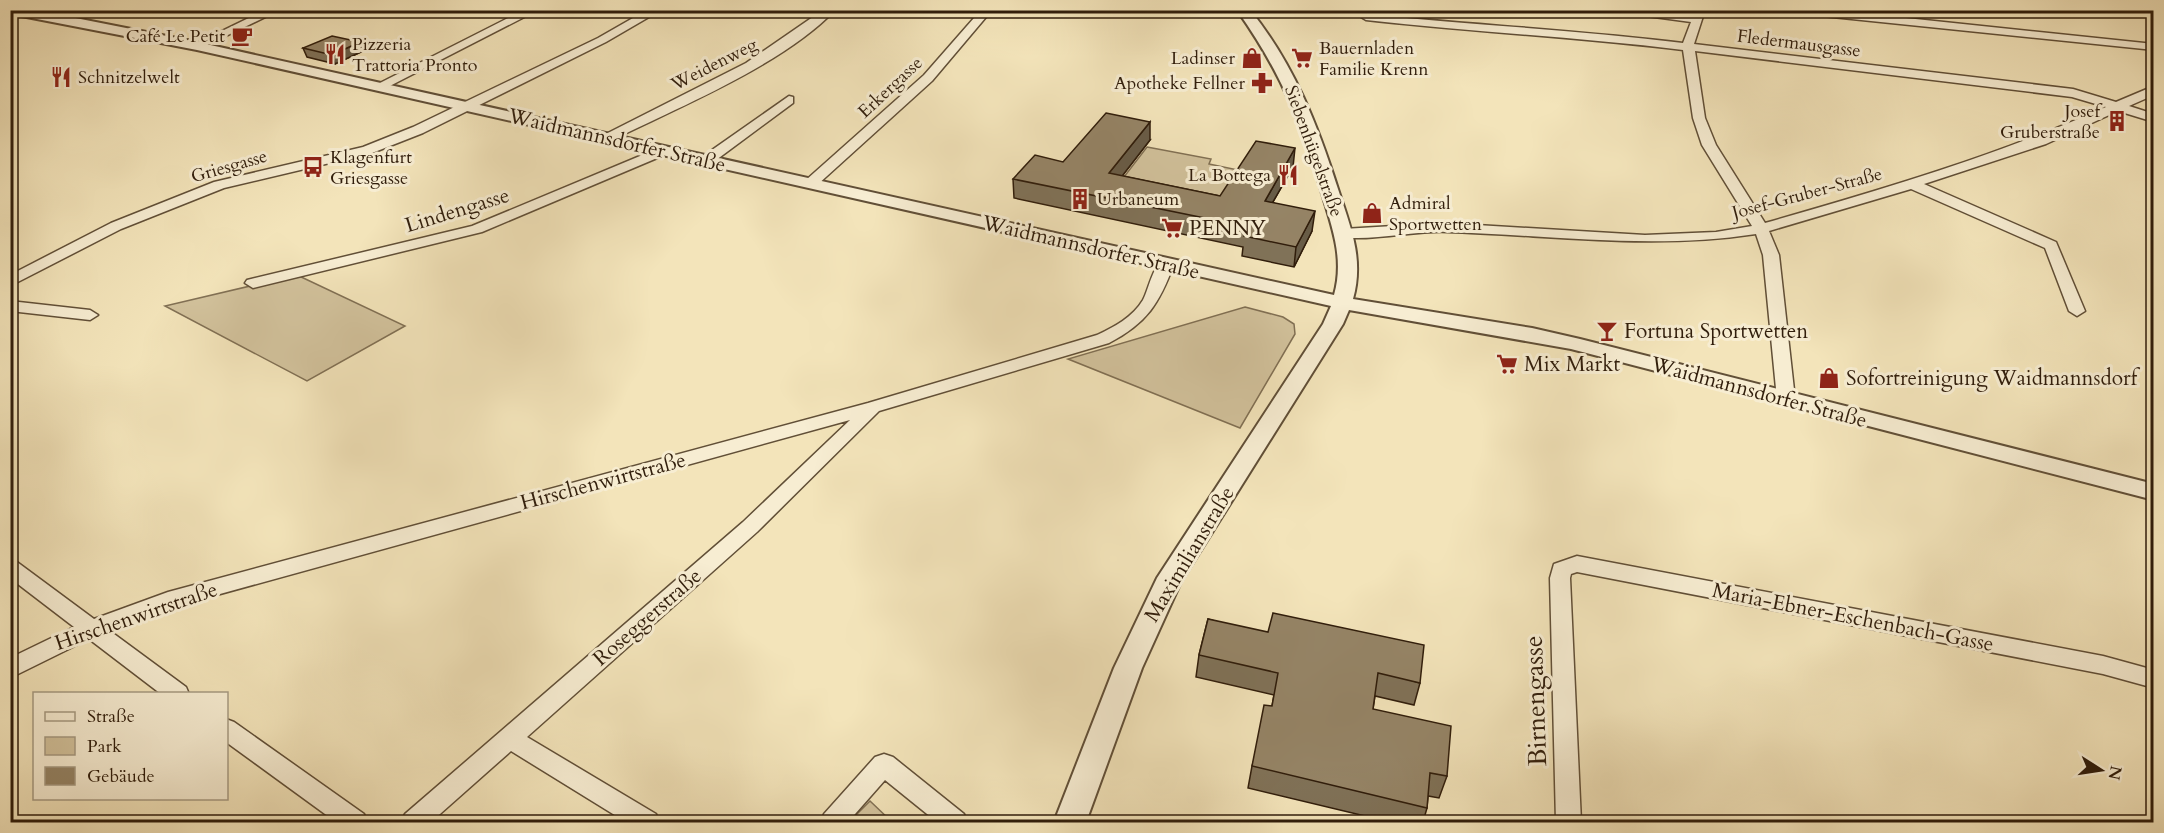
<svg xmlns="http://www.w3.org/2000/svg" width="2164" height="833" font-family="Cardo,serif">
  <style>
    .green { fill: #d2c29c; stroke: #817054; stroke-width: 1.5 }
    .lines { fill: none; stroke-linecap: round; stroke-linejoin: round }
    .minor-casing { stroke: #614f37; stroke-width: 3 }
    .tertiary-casing { stroke: #614f37; stroke-width: 4 }
    .minor { fill: #f7edd2; fill-rule: evenodd }
    .tertiary { fill: #f7edd2; fill-rule: evenodd }
    .wall { fill: #807258; stroke: #301d0b; stroke-width: 1.5 }
    .shaded-wall { fill: #685c47; stroke: #301d0b; stroke-width: 1.5 }
    .building { fill: #958466; stroke: #301d0b; stroke-width: 1.5 }
    .labels { text-anchor: middle; stroke-width: 6; stroke-linejoin: round; paint-order: stroke }
    .far-poi-label { font-size: 18px; fill: #301d0b; stroke: #f7edd2; text-anchor: start }
    .far-street-label { font-size: 18px; fill: #301d0b; stroke: #f7edd2 }
    .street-label { font-size: 21px; fill: #301d0b; stroke: #f7edd2 }
    .poi-label { font-size: 21px; fill: #301d0b; stroke: #f7edd2; text-anchor: start }
    .near-street-label { font-size: 26px; fill: #301d0b; stroke: #f7edd2 }
  </style>
  <rect width="100%" height="100%" fill="#f3e4ba"/>
  <filter id="stains"><feTurbulence type="fractalNoise" baseFrequency=".00333" numOctaves="4"/><feColorMatrix values="0 0 0 0 .2 0 0 0 0 .09 0 0 0 0 .02 0 0 0 .5 -.17"/></filter>
  <radialGradient id="worn" r=".72"><stop offset=".6" stop-color="#630" stop-opacity="0"/><stop offset="1" stop-color="#630" stop-opacity=".3"/></radialGradient>
  <path class="green" d="M1147,147L1211,159L1209,164L1238,170L1222,207L1117,186Z
    M297,275L405,326L307,381L165,306Z
    M1245,307L1283,317L1294,324L1295,334L1240,428L1068,359Z
    M870,801L892,822H849Z"/>
  <g class="lines">
    <defs>
      <path id="minor" d="M265,10H280L201,48L191,46Z
        M524,10H538L382,90L372,87Z
        M647,10H661L606,42L423,133L372,153L224,188L121,229L10,286V275L111,223L214,182L363,147L413,127L598,38Z
        M823,10H835C784,64 679,107 612,140L607,141L600,137L746,63Z
        M981,10H992L932,81L816,186H806V180L924,75Z
        M1602,10H1645L1693,15L1694,10H1705L1694,44L2073,89L2116,102L2154,86V95L2129,106L2154,114V122L2118,111L2046,144L1924,184L2056,242L2085,311L2077,316L2069,311L2045,248L1911,189L1769,231L1779,255L1795,399L1786,405L1777,399L1763,255L1756,234C1652,250 1550,235 1447,232C1417,230 1364,243 1338,236L1336,233L1338,230L1343,229L1444,223L1645,235L1716,232L1752,226L1702,145L1693,118L1683,50C1577,37 1472,32 1366,20L1361,17L1366,14C1472,25 1578,30 1683,43L1691,22ZM1695,51L2072,97L2106,107C1996,156 1881,190 1765,223L1716,145L1705,118Z
        M1788,10H1830L2154,44V50L1793,13Z
        M789,96L793,97V103L712,163H702V157Z
        M664,146L671,150L669,153L482,232L253,288L245,283L247,280L472,226Z
        M1166,259L1174,264C1159,304 1147,323 1109,343L879,411L757,532L527,737L656,814L659,822H626L511,751L431,822H401L405,814L743,522L850,420L173,607L110,631L186,687L189,694H161L89,639L10,678V658L74,627L10,578V560L17,562L94,619L168,592L868,403L1097,335C1114,327 1133,317 1143,300C1149,289 1153,263 1166,259Z
        M10,301L90,310L98,315L90,320L10,311Z
        M1577,556L2103,656L2154,670V688L2103,674L1577,572L1571,574L1570,578L1581,822H1556L1550,578L1554,564Z
        M226,719L234,722L364,814L367,822H336L226,742Z
        M884,754L893,757L964,814L967,822H937L885,780L848,822H821L824,814L875,757Z"/>
      <path id="tertiary" d="M10,10H35L197,42L1334,295C1344,260 1333,230 1323,197C1302,124 1281,72 1237,10H1250C1294,64 1318,126 1339,192C1351,228 1364,260 1353,299L1532,328L1580,339L2154,484V500L1571,349L1349,310L1343,324L1181,582L1142,668L1086,822H1054L1114,668L1157,578L1323,324L1331,306L197,50L11,14Z"/>
    </defs>
    <use href="#minor" class="minor-casing"/>
    <use href="#tertiary" class="tertiary-casing"/>
    <use href="#minor" class="minor"/>
    <use href="#tertiary" class="tertiary"/>
  </g>
  <path class="wall" d="M303,48L363,51L335,64L307,57Z
    M1150,140L1122,176L1220,196L1293,167L1273,202L1312,231L1294,267L1242,256L1243,247L1014,198L1013,179L1063,162Z
    M1208,619L1420,683L1414,705L1375,696L1373,709L1447,776L1439,798L1428,796L1427,808L1423,822H1390L1248,788L1252,766L1272,706L1274,695L1196,677L1199,655Z"/>
  <path class="shaded-wall" d="M360,42L363,51L335,64L332,55Z
    M1150,122V140L1109,193V173Z
    M1295,148L1293,167L1262,221L1265,201Z
    M1315,211L1312,231L1294,267L1296,247Z"/>
  <path class="building" d="M332,36L360,42L332,55L303,48Z
    M1106,113L1150,122L1109,173L1220,196L1256,141L1295,148L1265,201L1315,211L1296,247L1244,236L1249,227L1013,179L1035,155L1063,162Z
    M1273,613L1424,645L1420,683L1378,673L1373,709L1451,726L1447,776L1430,773L1427,808L1252,766L1264,705L1272,706L1278,673L1199,655L1208,619L1268,632Z"/>
  <defs>
    <symbol id="cafe-bare" viewBox="-9 -9 18 18"><path d="M-5.5-4.5H6V0H3Q3 3.5 0 3.5H-2.5Q-5.5 3.5-5.5 0ZM3-3.2v2h1.7v-2ZM-6 4.5H4V6H-6Z" fill="#8f2418" stroke="#f7edd2" stroke-width="2.5" paint-order="stroke"/></symbol>
    <symbol id="restaurant-bare" viewBox="-9 -9 18 18"><path d="M-5-6h1v4h1v-4h1v4h1v-4h1v5L-1.5 .5V6h-2V.5L-5-1ZM5-6V6H3V1.5H1.5Q1.5-4 5-6Z" fill="#8f2418" stroke="#f7edd2" stroke-width="2.5" paint-order="stroke"/></symbol>
    <symbol id="shop-bare" viewBox="-9 -9 18 18"><path d="M-5-2.5h2.3a2.7 3.5 0 0 1 5.4 0H5L5.5 6h-11ZM-1.5-2.5h3a1.5 2.3 0 0 0-3 0Z" fill="#8f2418" stroke="#f7edd2" stroke-width="2.5" paint-order="stroke"/></symbol>
    <symbol id="supermarket-bare" viewBox="-9 -9 18 18"><path d="M-6-5.5h2.5l.6 2H6L4.5 2H-2.5L-4.4-4H-6ZM-1.5 3.2a1.3 1.3 0 1 0 .1 0ZM3 3.2a1.3 1.3 0 1 0 .1 0Z" fill="#8f2418" stroke="#f7edd2" stroke-width="2.5" paint-order="stroke"/></symbol>
    <symbol id="pharmacy-bare" viewBox="-9 -9 18 18"><path d="M-2-6h4v4h4v4h-4v4h-4v-4h-4v-4h4Z" fill="#8f2418" stroke="#f7edd2" stroke-width="2.5" paint-order="stroke"/></symbol>
    <symbol id="building-bare" viewBox="-9 -9 18 18"><path d="M-4-6H4V6H1V3H-1V6H-4ZM-2.5-4.3h1.7v1.8h-1.7ZM.8-4.3h1.7v1.8H.8ZM-2.5-1h1.7V.8h-1.7ZM.8-1h1.7V.8H.8Z" fill="#8f2418" stroke="#f7edd2" stroke-width="2.5" paint-order="stroke"/></symbol>
    <symbol id="bus-bare" viewBox="-9 -9 18 18"><path d="M-5-6H5V4H4V6H2V4H-2V6H-4V4H-5ZM-3.5-4V0h7V-4ZM-3.5 1.2v1.5H-2V1.2ZM2 1.2v1.5H3.5V1.2Z" fill="#8f2418" stroke="#f7edd2" stroke-width="2.5" paint-order="stroke"/></symbol>
    <symbol id="bar-bare" viewBox="-9 -9 18 18"><path d="M-6-5H6L.8 .8V4.5H3.5V6h-7V4.5H-.8V.8Z" fill="#8f2418" stroke="#f7edd2" stroke-width="2.5" paint-order="stroke"/></symbol>
  </defs>
  <g fill-rule="evenodd">
    <use href="#cafe-bare" x="227" y="21" width="30" height="30"/>
    <use href="#restaurant-bare" x="320" y="39" width="30" height="30"/>
    <use href="#shop-bare" x="1237" y="43" width="30" height="30"/>
    <use href="#supermarket-bare" x="1287" y="43" width="30" height="30"/>
    <use href="#restaurant-bare" x="46" y="62" width="30" height="30"/>
    <use href="#pharmacy-bare" x="1247" y="68" width="30" height="30"/>
    <use href="#building-bare" x="2102" y="106" width="30" height="30"/>
    <use href="#bus-bare" x="298" y="152" width="30" height="30"/>
    <use href="#restaurant-bare" x="1273" y="160" width="30" height="30"/>
    <use href="#building-bare" x="1065" y="184" width="30" height="30"/>
    <use href="#shop-bare" x="1357" y="198" width="30" height="30"/>
    <use href="#supermarket-bare" x="1157" y="213" width="30" height="30"/>
    <use href="#bar-bare" x="1592" y="316" width="30" height="30"/>
    <use href="#supermarket-bare" x="1492" y="349" width="30" height="30"/>
    <use href="#shop-bare" x="1814" y="363" width="30" height="30"/>
  </g>
  <g class="labels">
    <g class="far-poi-label">
      <text x="225" y="42" text-anchor="end">Café Le Petit</text>
      <text x="352" y="50">Pizzeria<tspan x="352" dy="21">Trattoria Pronto</tspan></text>
      <text x="1319" y="54">Bauernladen<tspan x="1319" dy="21">Familie Krenn</tspan></text>
      <text x="1235" y="64" text-anchor="end">Ladinser</text>
      <text x="78" y="83">Schnitzelwelt</text>
      <text x="1245" y="89" text-anchor="end">Apotheke Fellner</text>
      <text x="2100" y="117" text-anchor="end">Josef<tspan x="2100" dy="21">Gruberstraße</tspan></text>
      <text x="330" y="163">Klagenfurt<tspan x="330" dy="21">Griesgasse</tspan></text>
      <text x="1271" y="181" text-anchor="end">La Bottega</text>
      <text x="1097" y="205">Urbaneum</text>
      <text x="1389" y="209">Admiral<tspan x="1389" dy="21">Sportwetten</tspan></text>
    </g>
    <g class="far-street-label">
      <text transform="translate(1799 43) rotate(7)" y="6">Fledermausgasse</text>
      <text transform="translate(714 64) rotate(-27)" y="6">Weidenweg</text>
      <text transform="translate(890 87) rotate(-43)" y="6">Erkergasse</text>
      <text transform="translate(1314 151) rotate(70)" y="6">Siebenhügelstraße</text>
      <text transform="translate(229 166) rotate(-16)" y="6">Griesgasse</text>
      <text transform="translate(1807 193) rotate(-15)" y="6">Josef-Gruber-Straße</text>
    </g>
    <g class="street-label">
      <text transform="translate(617 140) rotate(13)" y="7">Waidmannsdorfer Straße</text>
      <text transform="translate(457 210) rotate(-17)" y="7">Lindengasse</text>
      <text transform="translate(1091 247) rotate(13)" y="7">Waidmannsdorfer Straße</text>
      <text transform="translate(1759 392) rotate(15)" y="7">Waidmannsdorfer Straße</text>
      <text transform="translate(603 481) rotate(-15)" y="7">Hirschenwirtstraße</text>
      <text transform="translate(1189 554) rotate(-59)" y="7">Maximilianstraße</text>
      <text transform="translate(136 616) rotate(-19)" y="7">Hirschenwirtstraße</text>
      <text transform="translate(647 617) rotate(-41)" y="7">Roseggerstraße</text>
      <text transform="translate(1853 617) rotate(11)" y="7">Maria-Ebner-Eschenbach-Gasse</text>
    </g>
    <g class="poi-label">
      <text x="1189" y="235">PENNY</text>
      <text x="1624" y="338">Fortuna Sportwetten</text>
      <text x="1524" y="371">Mix Markt</text>
      <text x="1846" y="385">Sofortreinigung Waidmannsdorf</text>
    </g>
    <g class="near-street-label">
      <text transform="translate(1535 701) rotate(-92)" y="9">Birnengasse</text>
    </g>
  </g>
  <rect width="2164" height="833" fill="none" stroke="#f3e4ba" stroke-width="36"/>
  <rect x="12" y="12" width="2140" height="809" fill="none" stroke="#301d0b" stroke-width="3"/>
  <rect x="18" y="18" width="2128" height="797" fill="none" stroke="#301d0b" stroke-width="1.5"/>
  <rect x="33" y="692" width="195" height="108" fill="#f7edd2" stroke="#a79a82" stroke-width="1.5"/>
  <rect x="45" y="712" width="30" height="9" fill="#f7edd2" stroke="#a79a82" stroke-width="1.5"/>
  <text x="87" y="722" font-size="18" fill="#301d0b">Straße</text>
  <rect x="45" y="737" width="30" height="18" fill="#d2c29c" stroke="#a79a82" stroke-width="1.5"/>
  <text x="87" y="752" font-size="18" fill="#301d0b">Park</text>
  <rect x="45" y="767" width="30" height="18" fill="#958466" stroke="#a79a82" stroke-width="1.5"/>
  <text x="87" y="782" font-size="18" fill="#301d0b">Gebäude</text>
  <g transform="translate(2101 770) rotate(102)" stroke="#f7edd2" stroke-width="4.5" paint-order="stroke">
  <path d="M0-4.5L10 22L0 15L-10 22Z" fill="#301d0b"/>
  <text y="-9" font-size="16" font-weight="bold" text-anchor="middle" fill="#301d0b">N</text>
  </g>
  <rect width="100%" height="100%" filter="url(#stains)"/>
  <rect width="100%" height="100%" fill="url(#worn)"/>
</svg>
